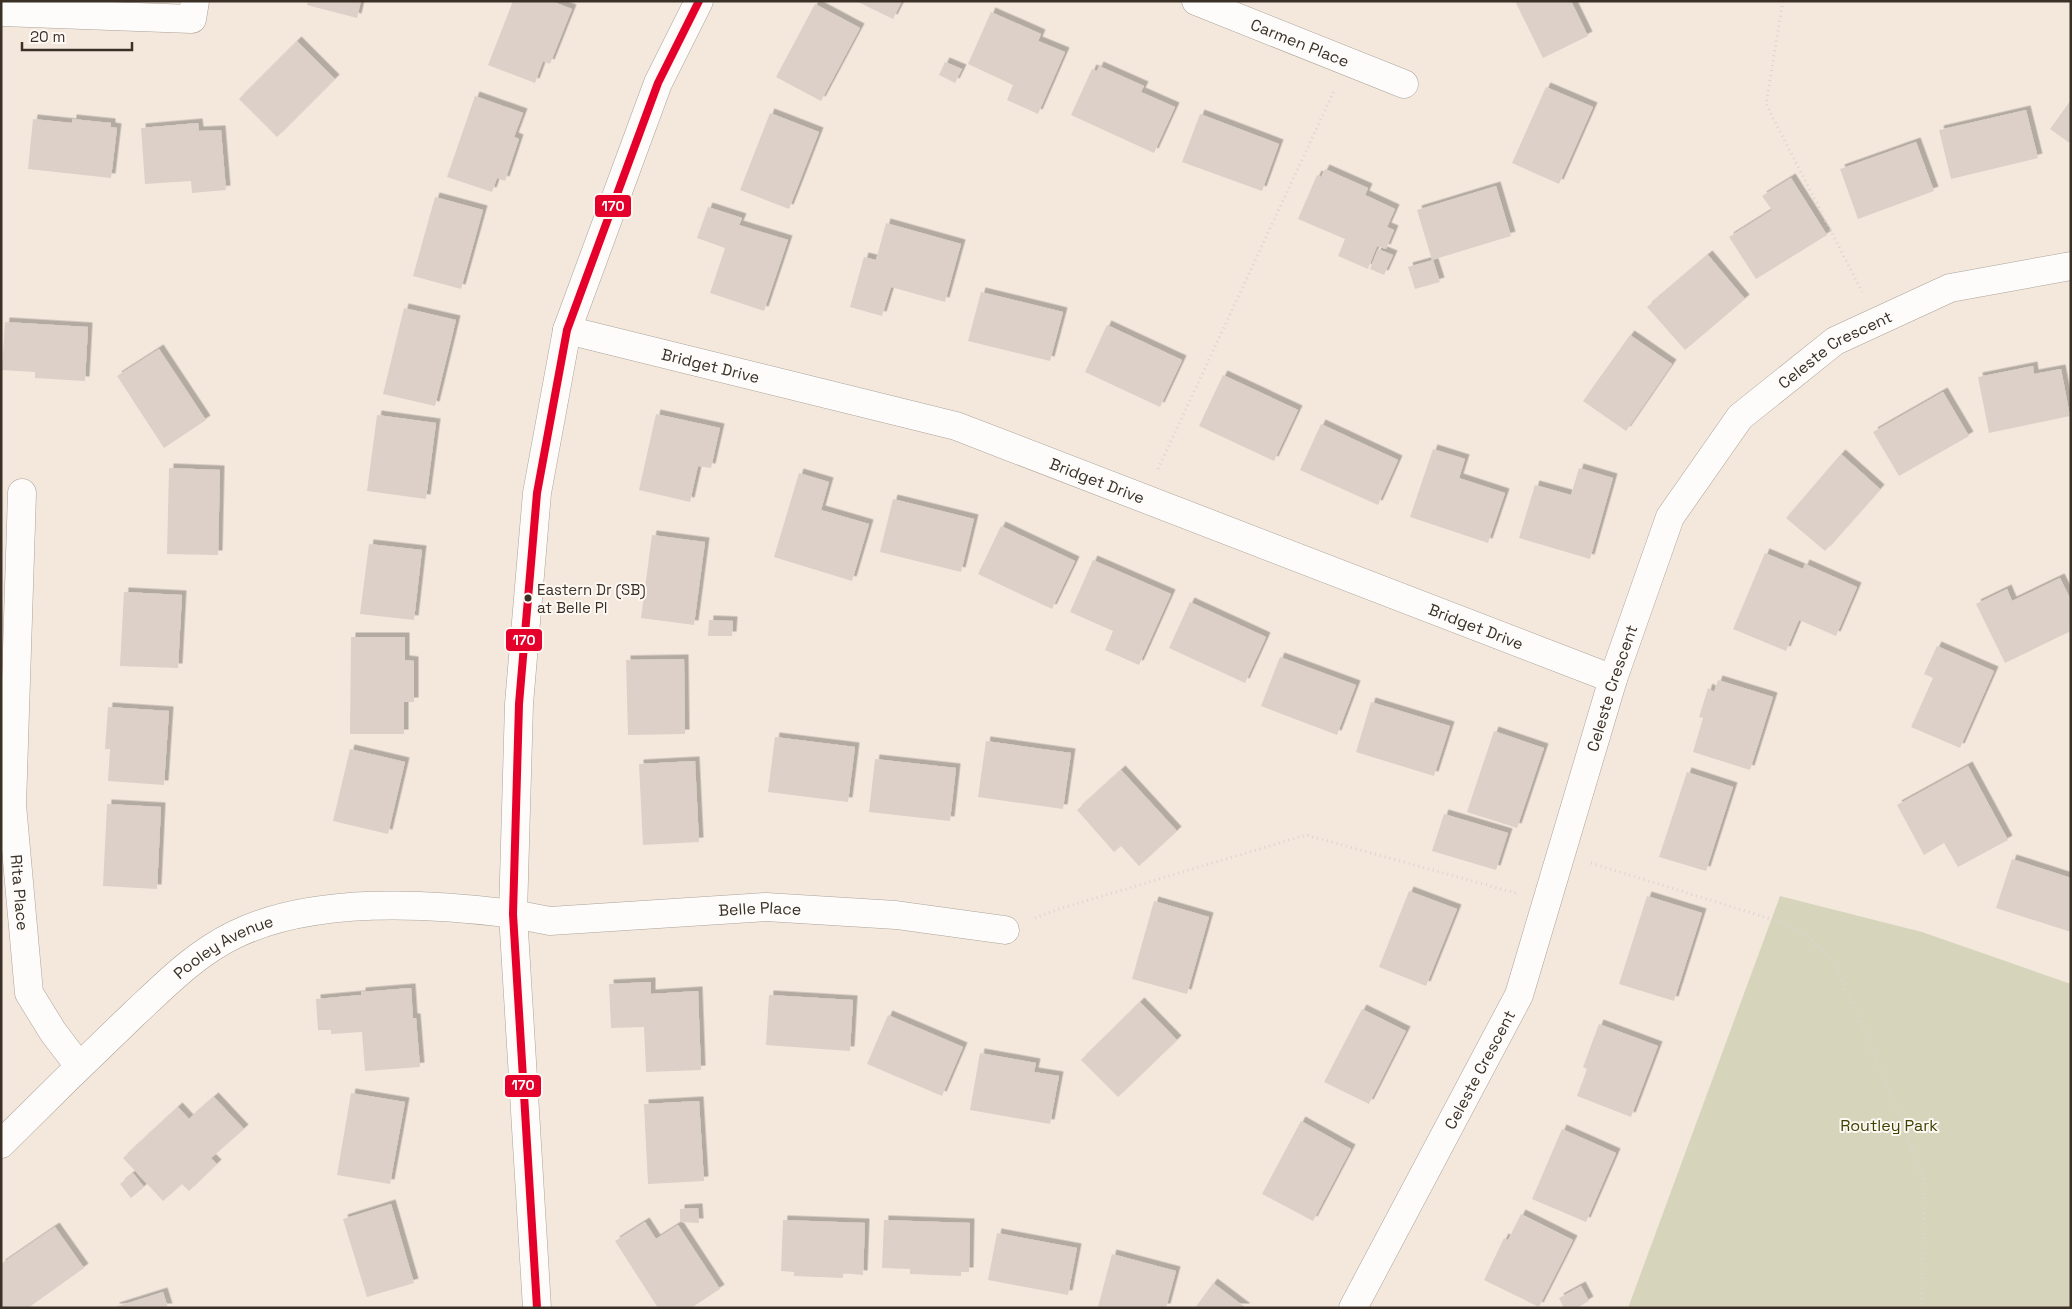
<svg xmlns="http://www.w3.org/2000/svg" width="2072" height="1309" font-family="'Space Grotesk',sans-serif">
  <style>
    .green { fill: #d6d5bb }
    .building { fill: #dcd0c8; filter: url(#shadow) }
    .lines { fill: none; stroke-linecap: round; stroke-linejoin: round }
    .minor-casing { stroke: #aba298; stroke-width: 29 }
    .tertiary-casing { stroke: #aba298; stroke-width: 29 }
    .path { stroke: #d9d5d2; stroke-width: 3; stroke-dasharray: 1 4; stroke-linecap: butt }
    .minor { stroke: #fdfcfa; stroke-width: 28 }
    .tertiary { stroke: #fdfcfa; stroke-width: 28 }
    .bus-1-casing { stroke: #fdf8f3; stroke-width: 11 }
    .bus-1 { stroke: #e4002b; stroke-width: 8 }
    .bus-dot { fill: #3a3026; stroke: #fdf8f3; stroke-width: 2 }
    .labels { text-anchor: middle; stroke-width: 4; stroke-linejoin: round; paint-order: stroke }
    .bus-label { font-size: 15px; fill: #3a3026; stroke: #fdf8f3; text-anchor: start }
    .street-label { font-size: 16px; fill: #3a3026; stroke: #fdf8f3 }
    .park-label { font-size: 16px; fill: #3c4300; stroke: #fdf8f3 }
    .line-badge { stroke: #fdf8f3; stroke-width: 2 }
    .badge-label { font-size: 14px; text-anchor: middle; font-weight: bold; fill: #fff }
  </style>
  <defs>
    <filter id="shadow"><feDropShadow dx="4.5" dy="-4.5" stdDeviation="0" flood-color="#0004"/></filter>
  </defs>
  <rect width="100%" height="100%" fill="#f4e8dd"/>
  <path class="green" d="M1780,896L1922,932L2071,984V1308H1628Z"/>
  <path class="building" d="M308,1H361L357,18L307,5Z
    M513,1H551L572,9L550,64L543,61L535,83L488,65Z
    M856,1H902L893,19Z
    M1515,1H1571L1588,36L1543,58Z
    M815,4L860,28L821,101L776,77Z
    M991,12L1041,34L1038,41L1065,52L1038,114L1007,100L1013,85L968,64Z
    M297,41L335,79L277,137L239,99Z
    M945,62L962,69L955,83L939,75Z
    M1099,66L1144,86L1141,92L1175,107L1154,153L1071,115L1092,69L1097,71Z
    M1546,87L1593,107L1559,184L1512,163Z
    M475,96L523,113L514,137L519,139L505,181L497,178L492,192L447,177Z
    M2071,100V144L2050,129Z
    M2026,110L2038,158L1951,179L1939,130Z
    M770,113L819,132L789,209L740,190Z
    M1200,114L1279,144L1262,191L1182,162Z
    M33,119L72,123V119L111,123V127L117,128L111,178L28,169Z
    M198,123L199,131L221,130L226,190L192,193L191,181L145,184L141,128Z
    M1916,142L1934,191L1858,219L1840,169Z
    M1325,169L1368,188L1365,195L1395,209L1387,227L1394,230L1386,249L1377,246L1368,269L1338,256L1345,239L1298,219L1317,175L1321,177Z
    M1791,178L1827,235L1756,279L1729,237L1772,210L1762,196Z
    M1496,186L1511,236L1432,260L1417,210Z
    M435,197L483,210L461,289L413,276Z
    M708,207L742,218L739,225L788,240L764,311L710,293L725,248L697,238Z
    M886,223L961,244L945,302L891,287L882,316L850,307L864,257L876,260Z
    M1378,249L1393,255L1384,275L1370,269Z
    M1708,255L1745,299L1685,350L1647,307Z
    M1433,260L1440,282L1415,289L1408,267Z
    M981,292L1063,312L1050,361L968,341Z
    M404,308L456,320L435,406L383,394Z
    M5,322L88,327L85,381L35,378V372L2,370Z
    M1107,325L1182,360L1160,407L1085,372Z
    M1630,335L1672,364L1626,431L1583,401Z
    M159,349L206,420L164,448L117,376Z
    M2033,366L2034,374L2061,369L2070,416L1989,433L1978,377Z
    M1223,375L1298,410L1274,461L1199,426Z
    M1943,392L1969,436L1899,476L1873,432Z
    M656,414L720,428L711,468L698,466L690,502L639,490Z
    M377,415L436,423L426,499L367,491Z
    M1321,424L1398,460L1378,505L1300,470Z
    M1433,449L1465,459L1459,478L1505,493L1488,543L1410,517Z
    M1841,454L1880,489L1825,551L1786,518Z
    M169,468L220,470L218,555L167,554Z
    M1579,468L1613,478L1590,559L1519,538L1535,485L1571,495Z
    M799,473L829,482L821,510L869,524L852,581L774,557Z
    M893,499L974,519L961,572L880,552Z
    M1001,526L1075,561L1052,609L978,574Z
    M652,535L705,542L694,625L641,618Z
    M369,544L422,550L414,620L360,614Z
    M1765,553L1803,569L1805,564L1857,587L1836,636L1799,620L1786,651L1733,629Z
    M1093,560L1171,594L1139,665L1105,650L1113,631L1070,612Z
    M2060,578L2071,600V631L2005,663L1976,604L2007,589L2012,601Z
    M124,592L182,595L178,668L120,666Z
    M1190,602L1266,637L1245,683L1169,648Z
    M709,620L733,621L732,636H708Z
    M351,637H405V660L414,661V702H404V734H350Z
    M1937,646L1994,671L1960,748L1911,727L1933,678L1924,674Z
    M1280,657L1356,685L1337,735L1261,706Z
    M684,659L685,734L628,735L626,660Z
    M1718,680L1773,697L1750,770L1693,752L1703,718L1699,717L1708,688L1714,692Z
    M1371,702L1450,726L1434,776L1356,752Z
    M108,707L169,711L164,785L108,781L110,749H105Z
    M1494,731L1544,748L1517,828L1467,812Z
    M775,737L855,747L848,802L768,792Z
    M986,741L1071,753L1063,809L978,797Z
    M350,749L405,762L388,834L333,821Z
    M875,759L956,768L950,821L869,812Z
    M695,761L699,842L643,845L639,764Z
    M1968,766L2008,840L1958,867L1944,843L1924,855L1897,805Z
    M1121,770L1177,831L1139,866L1121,846L1114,852L1077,810Z
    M1687,772L1733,787L1706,871L1659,857Z
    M107,804L161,807L157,889L103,886Z
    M1444,814L1508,833L1496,870L1432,851Z
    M2012,859L2071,878V932L1996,908Z
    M1409,891L1457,909L1426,986L1379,967Z
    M1647,896L1702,913L1674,1001L1619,984Z
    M1154,901L1209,917L1187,994L1132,979Z
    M651,982V994L698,991L701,1070L646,1072L644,1027L611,1028L609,984Z
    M411,988L413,1018H416L420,1067L365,1071L362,1032L331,1034V1030H318L316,999L361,995V992Z
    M769,995L853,1000L850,1051L766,1045Z
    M1140,1002L1177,1040L1118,1097L1081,1060Z
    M1362,1009L1406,1031L1369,1104L1324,1082Z
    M888,1015L963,1047L942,1096L867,1064Z
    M1599,1024L1658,1046L1631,1117L1577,1096L1587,1069L1583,1067Z
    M980,1053L1036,1063L1034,1072L1059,1076L1050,1124L970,1110Z
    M351,1093L405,1102L390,1184L337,1175Z
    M214,1097L244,1129L211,1158L217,1164L189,1191L182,1184L163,1201L123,1158L178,1107L189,1119Z
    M699,1101L704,1181L648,1184L644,1104Z
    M1301,1121L1351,1149L1313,1221L1262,1194Z
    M1562,1129L1616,1153L1586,1222L1532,1199Z
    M133,1173L144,1187L131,1198L120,1184Z
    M391,1204L414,1283L367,1297L343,1219Z
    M698,1208L699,1223L680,1222V1209Z
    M1521,1214L1573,1240L1539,1307L1484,1280L1504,1238L1508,1240Z
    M783,1220L865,1223L863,1275L843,1273V1278L794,1276V1272L781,1271Z
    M884,1220L970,1223L969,1272H961V1276L910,1274V1269L882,1268Z
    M645,1222L656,1239L678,1225L720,1289L691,1308H658L615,1241Z
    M55,1227L84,1268L28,1308H1V1264Z
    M997,1233L1077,1248L1068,1295L988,1280Z
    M1112,1254L1176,1271L1166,1308L1098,1307Z
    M1213,1283L1246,1308H1195Z
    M1581,1286L1589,1301L1577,1308H1564L1559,1298Z
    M163,1292L168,1308H115V1307Z"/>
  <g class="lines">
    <defs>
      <g id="minor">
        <path id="s1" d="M1196,1L1404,84"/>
        <path d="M1,12L192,19L195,1"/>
        <path id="s2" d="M567,330L956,426L1613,679"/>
        <path id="s3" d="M22,493L12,805L29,993L53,1032L79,1066"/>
        <path id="s4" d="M513,914L550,921L766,907L896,915L1005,930"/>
        <path id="s5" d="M1353,1308L1519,995L1613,679L1670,517L1740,417L1835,341L1950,288L2071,266"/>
      </g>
      <g id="tertiary">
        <path id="s6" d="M1,1144C45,1100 89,1057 134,1014C165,985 195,954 234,935C313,896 428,903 513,914"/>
        <path d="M537,1308L513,914L519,704L537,493L567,330L658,83L699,1"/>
      </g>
    </defs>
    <use href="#minor" class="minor-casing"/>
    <use href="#tertiary" class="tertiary-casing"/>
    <path class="path" d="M1783,1L1766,104L1862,292
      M1158,469L1334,91
      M1591,863L1787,924L1809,938L1834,962L1866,1034L1903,1125L1925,1184L1921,1308
      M1035,918L1059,909L1306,835L1516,893"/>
    <use href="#minor" class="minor"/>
    <use href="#tertiary" class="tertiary"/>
    <defs>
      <path id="bus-1" d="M537,1308L513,914L519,704L537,493L567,330L658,83L699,1"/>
    </defs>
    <use href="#bus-1" class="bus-1-casing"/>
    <use href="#bus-1" class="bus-1"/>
  </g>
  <circle class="bus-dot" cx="528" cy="598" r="4.5"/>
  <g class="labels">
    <g class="bus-label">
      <text x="537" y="595">Eastern Dr (SB)<tspan x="537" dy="18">at Belle Pl</tspan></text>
    </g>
    <g class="street-label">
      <text dy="6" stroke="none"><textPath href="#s1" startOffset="112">Carmen Place</textPath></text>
      <text dy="6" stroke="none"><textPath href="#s5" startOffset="1095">Celeste Crescent</textPath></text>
      <text dy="6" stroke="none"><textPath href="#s2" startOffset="148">Bridget Drive</textPath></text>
      <text dy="6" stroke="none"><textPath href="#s2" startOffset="552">Bridget Drive</textPath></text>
      <text dy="6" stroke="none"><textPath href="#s2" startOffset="958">Bridget Drive</textPath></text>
      <text dy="6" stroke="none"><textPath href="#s5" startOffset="675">Celeste Crescent</textPath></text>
      <text dy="6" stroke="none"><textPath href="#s3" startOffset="400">Rita Place</textPath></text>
      <text dy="6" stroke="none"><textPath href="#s4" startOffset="248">Belle Place</textPath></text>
      <text dy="6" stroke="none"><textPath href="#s6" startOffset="299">Pooley Avenue</textPath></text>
      <text dy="6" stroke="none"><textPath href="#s5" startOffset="270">Celeste Crescent</textPath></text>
    </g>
    <g class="park-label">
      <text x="1889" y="1131">Routley Park</text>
    </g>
  </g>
  <g class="line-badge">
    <rect x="594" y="194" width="38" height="24" rx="5" fill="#e4002b"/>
    <rect x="505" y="628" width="38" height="24" rx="5" fill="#e4002b"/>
    <rect x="504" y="1074" width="38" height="24" rx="5" fill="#e4002b"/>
  </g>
  <g class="badge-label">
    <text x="613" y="211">170</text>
    <text x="524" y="645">170</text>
    <text x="523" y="1090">170</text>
  </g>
  <rect width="2072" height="1309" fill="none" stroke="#3a3026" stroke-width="5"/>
  <path d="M22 42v8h110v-8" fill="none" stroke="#3a3026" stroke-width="2.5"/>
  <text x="30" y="42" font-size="15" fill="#3a3026" stroke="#fdf8f3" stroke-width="4" paint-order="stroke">20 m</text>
</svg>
